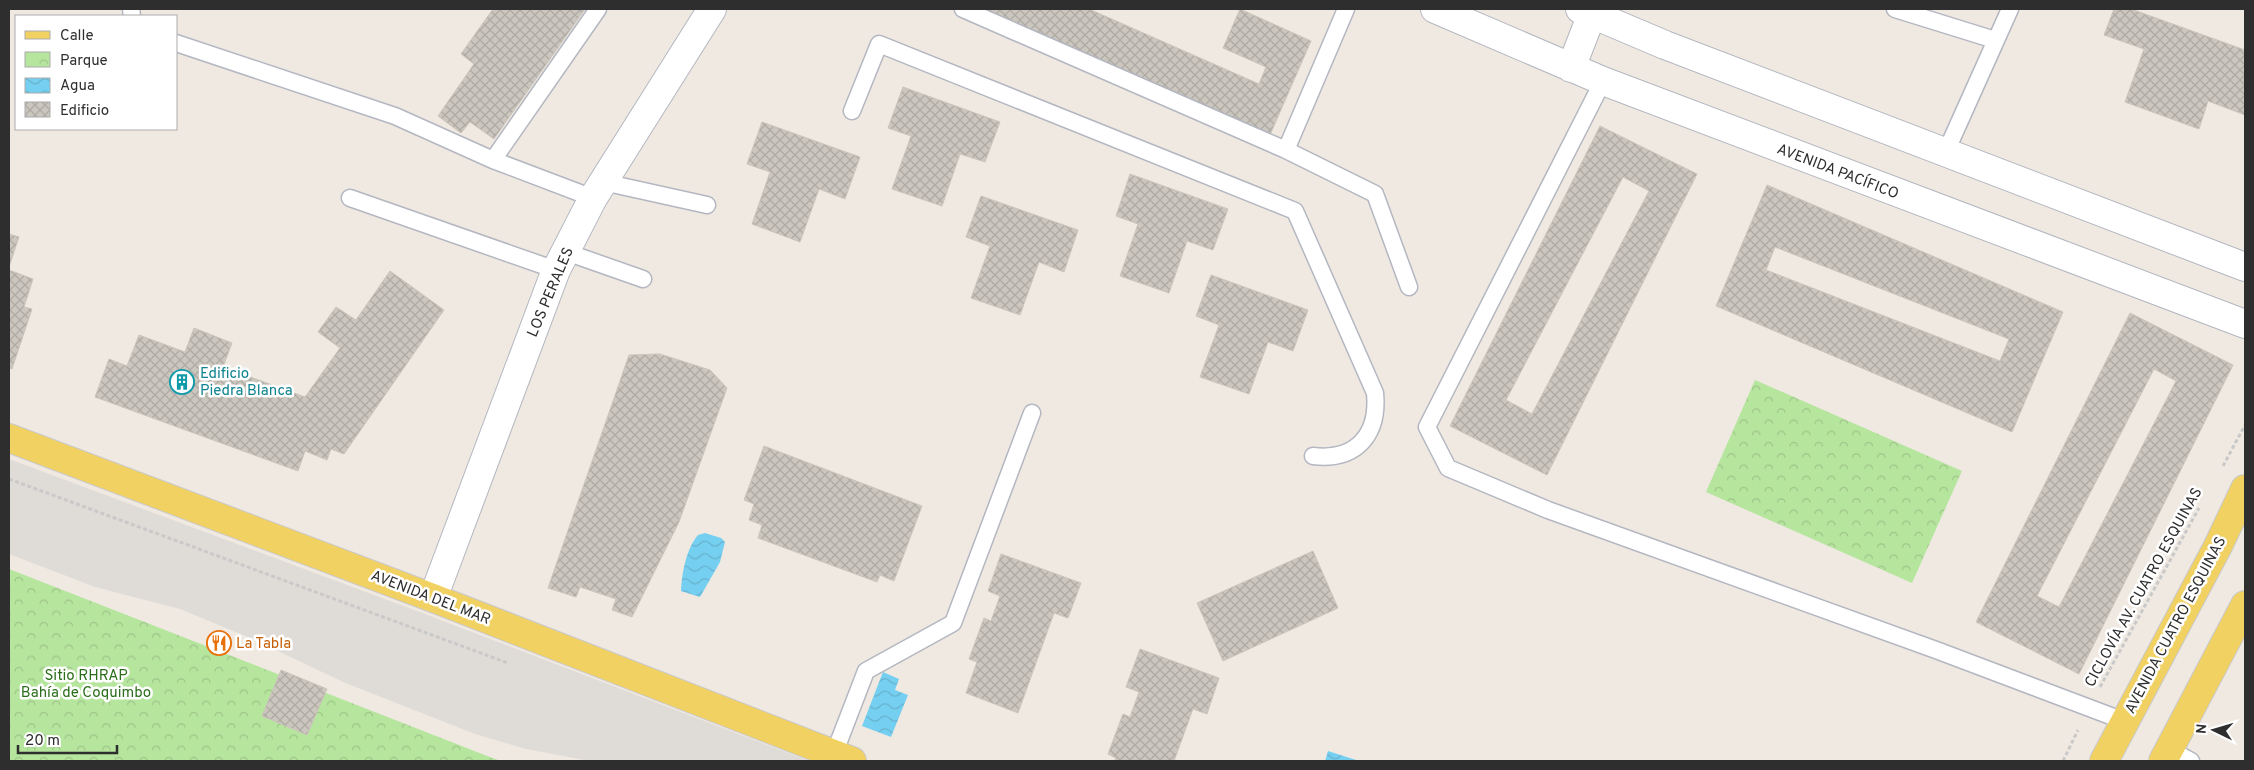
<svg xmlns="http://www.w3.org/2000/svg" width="2254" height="770" font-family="Overpass,sans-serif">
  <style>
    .park { fill: url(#park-crowns) }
    .plaza { fill: #dfdcd8 }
    .water { fill: url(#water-waves) }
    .building { fill: url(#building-cross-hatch); stroke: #cbc5ba; fill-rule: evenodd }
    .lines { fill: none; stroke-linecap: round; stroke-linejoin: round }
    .lane-casing { stroke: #b4b7c1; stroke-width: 19 }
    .street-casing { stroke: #b4b7c1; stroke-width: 30 }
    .primary-casing { stroke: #c9c9c9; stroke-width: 30 }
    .path { stroke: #c9c9c9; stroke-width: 3; stroke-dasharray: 4 2.5; stroke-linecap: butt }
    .lane { stroke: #fff; stroke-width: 16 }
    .street { stroke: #fff; stroke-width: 28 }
    .primary { stroke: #f2d163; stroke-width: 28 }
    .labels { text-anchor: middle; stroke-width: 5; stroke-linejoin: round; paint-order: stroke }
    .street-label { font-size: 15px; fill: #2e2e2e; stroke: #fff }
    .culture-label { font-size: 15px; fill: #0d838f; stroke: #fff; text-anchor: start }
    .food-label { font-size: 15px; fill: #c56008; stroke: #fff; text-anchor: start }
    .park-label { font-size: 15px; fill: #2c6e1b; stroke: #fff }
  </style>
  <defs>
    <pattern id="park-crowns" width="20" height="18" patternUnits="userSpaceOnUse" patternTransform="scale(1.25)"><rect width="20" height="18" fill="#b6e59e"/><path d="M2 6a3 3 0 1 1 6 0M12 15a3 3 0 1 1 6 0" fill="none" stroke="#9dc588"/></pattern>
    <pattern id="water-waves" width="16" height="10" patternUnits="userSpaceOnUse" patternTransform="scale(1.25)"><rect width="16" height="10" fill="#75cff0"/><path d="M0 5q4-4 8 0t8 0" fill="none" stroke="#66b2ce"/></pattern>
    <pattern id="building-cross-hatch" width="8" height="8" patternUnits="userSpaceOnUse" patternTransform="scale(1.25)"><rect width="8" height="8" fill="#cbc7bf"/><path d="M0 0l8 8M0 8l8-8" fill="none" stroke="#afaba4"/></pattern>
  </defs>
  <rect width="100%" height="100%" fill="#efe9e1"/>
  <path class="park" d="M1755,380L1962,471L1912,583L1706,492Z
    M9,569L500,761H9Z"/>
  <path class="plaza" d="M9,459L425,614L809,761H590L526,749L475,734L343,682L255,640L180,609L95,587L9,554Z"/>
  <path class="water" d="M705,533L721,538L725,542L720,562L700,597L681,591C682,573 686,549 698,535Z
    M883,672L899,679L895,690L908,695L891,737L862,726Z
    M1328,751L1359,761H1325Z"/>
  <path class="building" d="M493,9H585L494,139L470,122L461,133L438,116L474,64L461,54Z
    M984,9H1089L1259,84L1266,67L1223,48L1240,9L1311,41L1270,135Z
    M2114,9H2131L2245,50V115L2208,101L2199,129L2125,102L2144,49L2104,35Z
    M903,87L1000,122L985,162L960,154L942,206L892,189L911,136L888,128Z
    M762,122L860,157L845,199L819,189L800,242L752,224L770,172L747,164Z
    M1600,126L1697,174L1547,475L1450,426ZM1623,177L1649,191L1532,414L1506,400Z
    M1130,174L1228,209L1213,250L1187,241L1169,293L1120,276L1138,224L1116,216Z
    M1767,185L2063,312L2012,432L1716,306ZM1775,247L2009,339L2000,361L1766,270Z
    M981,196L1078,230L1064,272L1039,262L1020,315L971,298L990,246L966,237Z
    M9,234L19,237L9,267Z
    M9,270L33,279L24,307L32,309L12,369L9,368Z
    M390,271L444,310L344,454L331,449L327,460L305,451L298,471L95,397L109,359L127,366L139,335L185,352L194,328L232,343L223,367L305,397L340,348L318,332L336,307L356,320Z
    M1211,275L1308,310L1293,351L1268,342L1249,394L1200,377L1219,325L1196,316Z
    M2130,313L2233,365L2079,674L1976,622ZM2154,369L2176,381L2059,607L2037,596Z
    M660,354L710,370L727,388L679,522L632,617L612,610L616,599L580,587L576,597L548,588L629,355Z
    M764,446L922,506L894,581L880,575L877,582L758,538L762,525L749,520L754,504L744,500Z
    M1313,551L1338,608L1223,661L1197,603Z
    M1001,554L1081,583L1068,618L1054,613L1018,713L966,693L977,662L969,659L984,618L991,621L1000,596L988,591Z
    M1140,649L1219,678L1207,714L1193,709L1174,761H1115L1116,758L1108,754L1123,714L1130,717L1139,692L1126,687Z
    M281,670L327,689L307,735L262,716Z"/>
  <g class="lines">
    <defs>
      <path id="lane" d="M131,9L132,16
        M963,9L1286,150L1375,194L1409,287
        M1895,9L1995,40
        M176,43L395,116L493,160L593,198
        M1603,81L1427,427L1448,468L1548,510L1936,650L2124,721
        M852,111L879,44L1295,211L1375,393C1379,435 1356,461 1313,456
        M1286,150L1346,9
        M1945,154L2010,9
        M493,160L598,9
        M603,182L707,205
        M350,198L556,270
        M566,252L643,279
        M2169,749L2191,761
        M834,754L866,671L953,623L1032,413"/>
      <path id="street" d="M1435,9L1603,81L2245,324
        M1580,9L1665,45L2245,267
        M1571,68L1592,14
        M433,598L556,270L593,198L712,9"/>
      <path id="primary" d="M9,438L433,598L852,761
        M2104,761L2218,546L2245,489
        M2163,761L2245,605"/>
    </defs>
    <use href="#lane" class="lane-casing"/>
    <use href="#street" class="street-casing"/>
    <use href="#primary" class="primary-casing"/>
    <path class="path" d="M2223,466L2245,425
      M9,479L508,663
      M2100,687L2199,508
      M2063,761L2078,730"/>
    <use href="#lane" class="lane"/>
    <use href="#street" class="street"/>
    <use href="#primary" class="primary"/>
  </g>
  <defs>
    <symbol id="building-ring" viewBox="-11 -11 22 22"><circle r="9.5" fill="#fff" stroke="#0f9aa8" stroke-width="1.5"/><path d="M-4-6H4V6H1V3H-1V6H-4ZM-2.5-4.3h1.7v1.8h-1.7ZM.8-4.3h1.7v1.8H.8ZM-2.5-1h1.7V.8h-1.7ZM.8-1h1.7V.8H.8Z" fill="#0f9aa8"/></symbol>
    <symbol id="restaurant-ring" viewBox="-11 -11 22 22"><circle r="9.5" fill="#fff" stroke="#e8710a" stroke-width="1.5"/><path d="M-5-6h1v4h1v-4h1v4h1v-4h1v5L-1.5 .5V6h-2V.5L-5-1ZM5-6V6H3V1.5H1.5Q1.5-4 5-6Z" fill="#e8710a"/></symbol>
  </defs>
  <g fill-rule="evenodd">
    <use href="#building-ring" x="168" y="368" width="28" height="28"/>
    <use href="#restaurant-ring" x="205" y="629" width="28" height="28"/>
  </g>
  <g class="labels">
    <g class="street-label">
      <text transform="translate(1838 171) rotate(21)" y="5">AVENIDA PACÍFICO</text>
      <text transform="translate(550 292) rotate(-67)" y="5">LOS PERALES</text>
      <text transform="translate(2143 587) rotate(-61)" y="5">CICLOVÍA AV. CUATRO ESQUINAS</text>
      <text transform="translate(431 597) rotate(21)" y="5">AVENIDA DEL MAR</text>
      <text transform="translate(2175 625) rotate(-62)" y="5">AVENIDA CUATRO ESQUINAS</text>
    </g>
    <g class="culture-label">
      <text x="200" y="378">Edificio<tspan x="200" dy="17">Piedra Blanca</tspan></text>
    </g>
    <g class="food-label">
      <text x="236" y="648">La Tabla</text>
    </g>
    <g class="park-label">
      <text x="86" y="680">Sitio RHRAP<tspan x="86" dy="17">Bahía de Coquimbo</tspan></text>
    </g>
  </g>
  <rect width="2254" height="770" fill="none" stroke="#2e2e2e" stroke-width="20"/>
  <rect x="15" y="15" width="162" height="115" fill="#ffffff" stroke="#ababab"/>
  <rect x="25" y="31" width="25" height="8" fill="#f2d163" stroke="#ababab"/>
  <text x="60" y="40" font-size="15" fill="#2e2e2e">Calle</text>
  <rect x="25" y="52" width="25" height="15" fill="url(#park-crowns)" stroke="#ababab"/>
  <text x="60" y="65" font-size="15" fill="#2e2e2e">Parque</text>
  <rect x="25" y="78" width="25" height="15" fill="url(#water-waves)" stroke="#ababab"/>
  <text x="60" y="90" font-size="15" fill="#2e2e2e">Agua</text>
  <rect x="25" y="102" width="25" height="15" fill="url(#building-cross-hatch)" stroke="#ababab"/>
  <text x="60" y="115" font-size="15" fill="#2e2e2e">Edificio</text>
  <g transform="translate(2214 730) rotate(275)" stroke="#ffffff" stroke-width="4" paint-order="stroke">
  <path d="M0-4L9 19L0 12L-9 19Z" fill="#2e2e2e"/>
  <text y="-8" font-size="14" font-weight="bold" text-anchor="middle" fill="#2e2e2e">N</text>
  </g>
  <path d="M18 745v8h99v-8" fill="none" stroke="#2e2e2e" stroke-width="2.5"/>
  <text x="25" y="745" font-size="15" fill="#2e2e2e" stroke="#ffffff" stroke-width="4" paint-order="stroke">20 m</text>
</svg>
